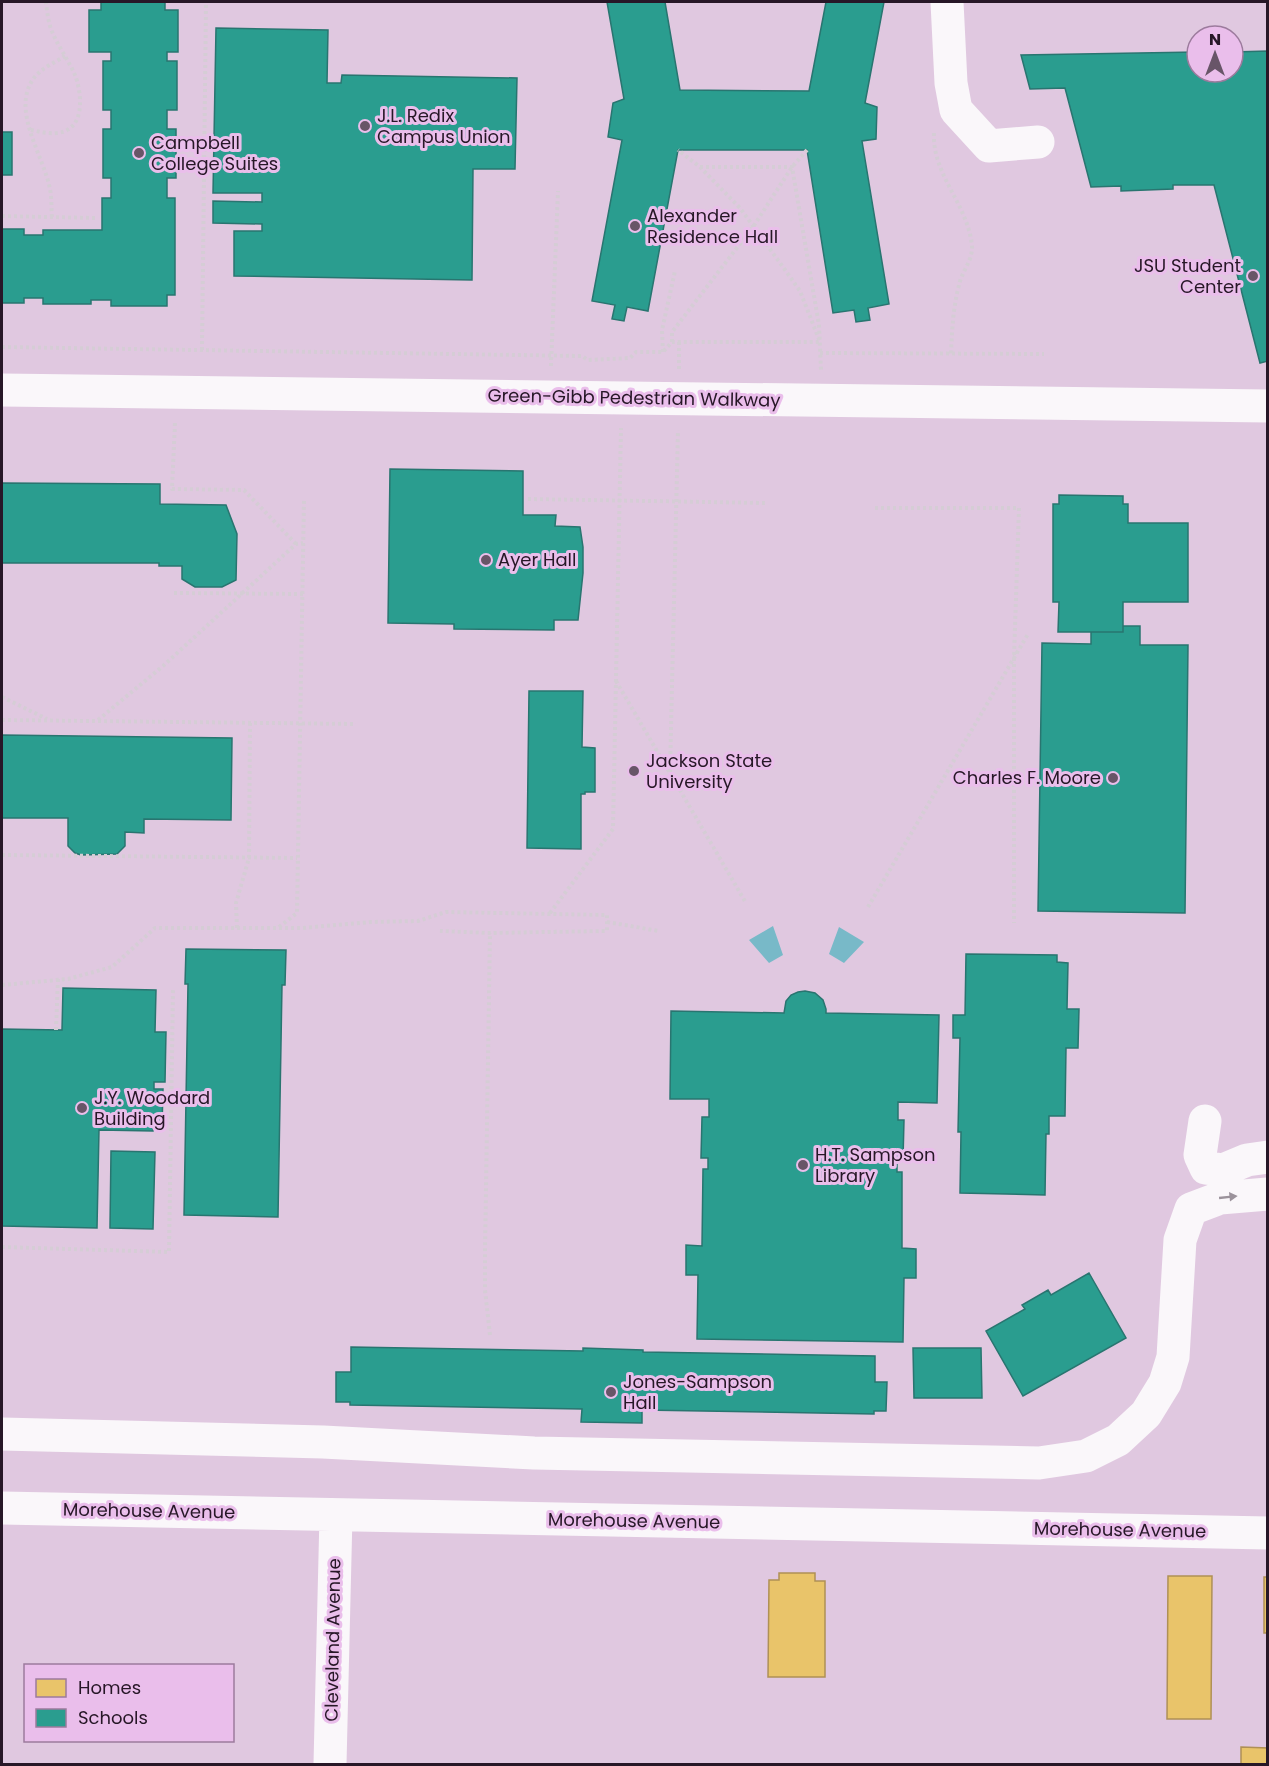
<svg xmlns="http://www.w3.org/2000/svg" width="1269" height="1766" font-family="Poppins,sans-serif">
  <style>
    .water { fill: #78b9c8 }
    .homes { fill: #e9c46a; stroke: #af9056; stroke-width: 1.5 }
    .schools { fill: #2a9d8f; stroke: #297570; stroke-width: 1.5 }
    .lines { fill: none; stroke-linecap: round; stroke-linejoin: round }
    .path { stroke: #d5cdd5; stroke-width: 4; stroke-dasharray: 3 3; stroke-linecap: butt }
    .minor { stroke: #faf7fa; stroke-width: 33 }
    .oneway { fill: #9b929b }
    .poi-dot { fill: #685568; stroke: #eabeeb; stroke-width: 2 }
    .labels { text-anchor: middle; stroke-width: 6; stroke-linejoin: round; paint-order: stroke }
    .poi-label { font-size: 18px; fill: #271727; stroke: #eabeeb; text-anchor: start }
    .street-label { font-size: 18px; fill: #271727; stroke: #eabeeb }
  </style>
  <rect width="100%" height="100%" fill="#e0c8e0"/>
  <path class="water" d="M773,926L783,955L769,963L749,940Z
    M839,927L864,942L844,963L829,954Z"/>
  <path class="homes" d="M779,1573H815V1581H825V1677H768L769,1580H779Z
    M1168,1576H1212L1211,1719H1167Z
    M1264,1577H1268V1633H1264Z
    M1241,1747L1268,1748V1764H1241Z"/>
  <path class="schools" d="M101,2H165V10H178V52H167V61H177V110H167V129H176V178H167V198H175V295H167V306H111V300H91V304H43V298H24V303H2V229H24V235H43V230H102V198H111V178H103V129H111V110H103V61H111V52H89V10H101Z
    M607,2H665L680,90L809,91L826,2H884L865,103L877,107L876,139L862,141L889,304L868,308L870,320L856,322L854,310L833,313L807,150H678L648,311L627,307L624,321L612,319L615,305L592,301L622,140L608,137L613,103L624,99Z
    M216,28L328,30L327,83H341L342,75L517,78L515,169H473L472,280L234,276V231H262V224L213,223V201L262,202V193H213Z
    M1268,51V361L1260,363L1214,185H1173V189L1121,191V186L1091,187L1065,88L1030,89L1021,55L1197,52V72H1233V52Z
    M2,132H12V175H2Z
    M390,469L523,471V515H556L555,526L580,527L583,547V573L578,620H554V630L454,629V624L388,623Z
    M2,483L160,484V504L226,505L237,534L236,580L222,587H195L182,579V566H159V563H2Z
    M1059,495L1123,496V504H1128V523H1188V602H1123V632H1058L1059,602H1053V504H1059Z
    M1123,626H1140V645H1188L1185,913L1038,911L1042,643L1091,644V632H1123Z
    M529,691H583L582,747L595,748V792H585V794H581V849L527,848Z
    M2,735L232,738L231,820L144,819V833L125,832V846L117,854L81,855L75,853L68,846V818H2Z
    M186,949L286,950L285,985H282L278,1217L184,1215L188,984H185Z
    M966,954L1057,955V962L1068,963L1067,1009H1079L1078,1048H1066L1065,1116H1049V1134H1046L1045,1195L960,1193L961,1132H958L960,1038H953V1015H965Z
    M63,988L156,990L155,1032H166L165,1082H154V1089H163L162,1127L153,1126V1131L99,1130L97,1228L2,1226V1029L62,1030Z
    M805,991L815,993L823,1000L826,1009V1013L939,1015L937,1103L898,1102V1120H904L903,1160H897V1172H902V1248L916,1249V1278H904L903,1342L697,1339L698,1275H686V1245L702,1246L703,1169H708V1158H701L702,1117H709V1099H670L671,1011L784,1013L786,1001L791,995L798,992Z
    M111,1151L155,1152L153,1229L110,1228Z
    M1089,1273L1126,1338L1023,1396L986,1331L1025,1309L1022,1305L1048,1290L1051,1295Z
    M351,1347L583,1351V1348L643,1350V1352L875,1356V1382H887L886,1411H874V1414L642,1410V1423L581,1422L582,1409L350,1405V1402H336V1372H351Z
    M913,1348H981L982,1398H914Z"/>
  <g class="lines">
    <path class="path" d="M31,130C42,132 56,136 67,130C85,121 81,90 75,75C68,59 57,45 51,29C48,20 47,11 46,2
      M934,133C932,175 968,204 972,246C973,260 962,271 959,285C953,308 952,330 951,354
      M700,167H792L819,325L821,370
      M2,216L96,218
      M52,217C51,208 52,198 50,189C44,157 12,112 32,81C39,69 54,63 65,56
      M672,342V332L753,227L792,167L807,150
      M2,347L582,356L588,360L630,358L636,352H663L672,342H820L800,291L783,267L740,208L700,167L678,150
      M202,350L206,2
      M663,352L662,330L675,271
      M820,353L1044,354
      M551,366L558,191
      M679,369V342
      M175,423L172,489L244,490L296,544
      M528,499L766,503
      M875,508H1019L1014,657V923
      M174,593L303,594
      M616,681L746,903
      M2,697L47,719
      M2,720L356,724
      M98,720L163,666L296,544L303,543
      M670,772L678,430
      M2,855L297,858
      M868,907L1028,634
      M550,913L613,829L621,428
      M607,922L659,931
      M279,927L297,913L304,498
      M237,928L236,903L249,858L250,723
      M2,985L68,979L112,967L155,928H302L371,922L418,921L446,912L607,915V931L490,933L440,931
      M56,1030L58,979
      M2,1247L169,1252L173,989
      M490,1335L485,1290V1251L490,933"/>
    <path class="minor" d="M947,2L951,83L956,110L989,146L1038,142
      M2,390L1268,406
      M1205,1121L1200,1155L1206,1168L1223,1170L1247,1160L1268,1157
      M2,1434L323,1442L534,1453L1039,1463L1086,1456L1118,1440L1146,1414L1165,1383L1173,1357L1180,1240L1191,1209L1220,1198L1268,1194
      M2,1508L1268,1533
      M330,1764L336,1515"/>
  </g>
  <defs><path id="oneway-solid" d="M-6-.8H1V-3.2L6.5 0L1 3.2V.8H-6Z" transform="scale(1.5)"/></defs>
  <use class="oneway" href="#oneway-solid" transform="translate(1228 1197) rotate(-6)"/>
  <g class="poi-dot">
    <circle cx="365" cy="126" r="6"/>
    <circle cx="139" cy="153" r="6"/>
    <circle cx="635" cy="226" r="6"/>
    <circle cx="1253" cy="276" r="6"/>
    <circle cx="486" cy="560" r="6"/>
    <circle cx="634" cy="771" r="6"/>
    <circle cx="1113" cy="778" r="6"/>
    <circle cx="82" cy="1108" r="6"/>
    <circle cx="803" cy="1165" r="6"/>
    <circle cx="611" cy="1392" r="6"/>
  </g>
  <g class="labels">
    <g class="poi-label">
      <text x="377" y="122">J.L. Redix<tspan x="377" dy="21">Campus Union</tspan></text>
      <text x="151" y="149">Campbell<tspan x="151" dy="21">College Suites</tspan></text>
      <text x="647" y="222">Alexander<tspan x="647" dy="21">Residence Hall</tspan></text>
      <text x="1241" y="272" text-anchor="end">JSU Student<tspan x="1241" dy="21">Center</tspan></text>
      <text x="498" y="566">Ayer Hall</text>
      <text x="646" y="767">Jackson State<tspan x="646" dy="21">University</tspan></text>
      <text x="1101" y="784" text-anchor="end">Charles F. Moore</text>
      <text x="94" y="1104">J.Y. Woodard<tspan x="94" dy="21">Building</tspan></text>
      <text x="815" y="1161">H.T. Sampson<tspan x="815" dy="21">Library</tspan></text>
      <text x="623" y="1388">Jones-Sampson<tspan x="623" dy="21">Hall</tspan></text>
    </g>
    <g class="street-label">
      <text transform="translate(634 398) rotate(1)" y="6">Green-Gibb Pedestrian Walkway</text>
      <text transform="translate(149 1511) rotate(1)" y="6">Morehouse Avenue</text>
      <text transform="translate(634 1521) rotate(1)" y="6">Morehouse Avenue</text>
      <text transform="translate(1120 1530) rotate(1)" y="6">Morehouse Avenue</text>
      <text transform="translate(333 1640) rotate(-89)" y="6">Cleveland Avenue</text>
    </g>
  </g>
  <rect width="1269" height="1766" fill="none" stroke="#271727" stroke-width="6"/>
  <rect x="24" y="1664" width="210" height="78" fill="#eabeeb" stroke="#9c7b9d" stroke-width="1.5"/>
  <rect x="36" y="1679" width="30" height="18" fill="#e9c46a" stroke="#9c7b9d" stroke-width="1.5"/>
  <text x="78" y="1694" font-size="18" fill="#271727">Homes</text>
  <rect x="36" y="1709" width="30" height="18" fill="#2a9d8f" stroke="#9c7b9d" stroke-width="1.5"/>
  <text x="78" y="1724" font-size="18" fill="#271727">Schools</text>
  <g transform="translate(1215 54)"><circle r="28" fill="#eabeeb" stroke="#9c7b9d" stroke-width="1.5"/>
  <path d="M0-4.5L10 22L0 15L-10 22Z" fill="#685568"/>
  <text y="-9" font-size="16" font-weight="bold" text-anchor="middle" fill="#271727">N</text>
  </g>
</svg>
